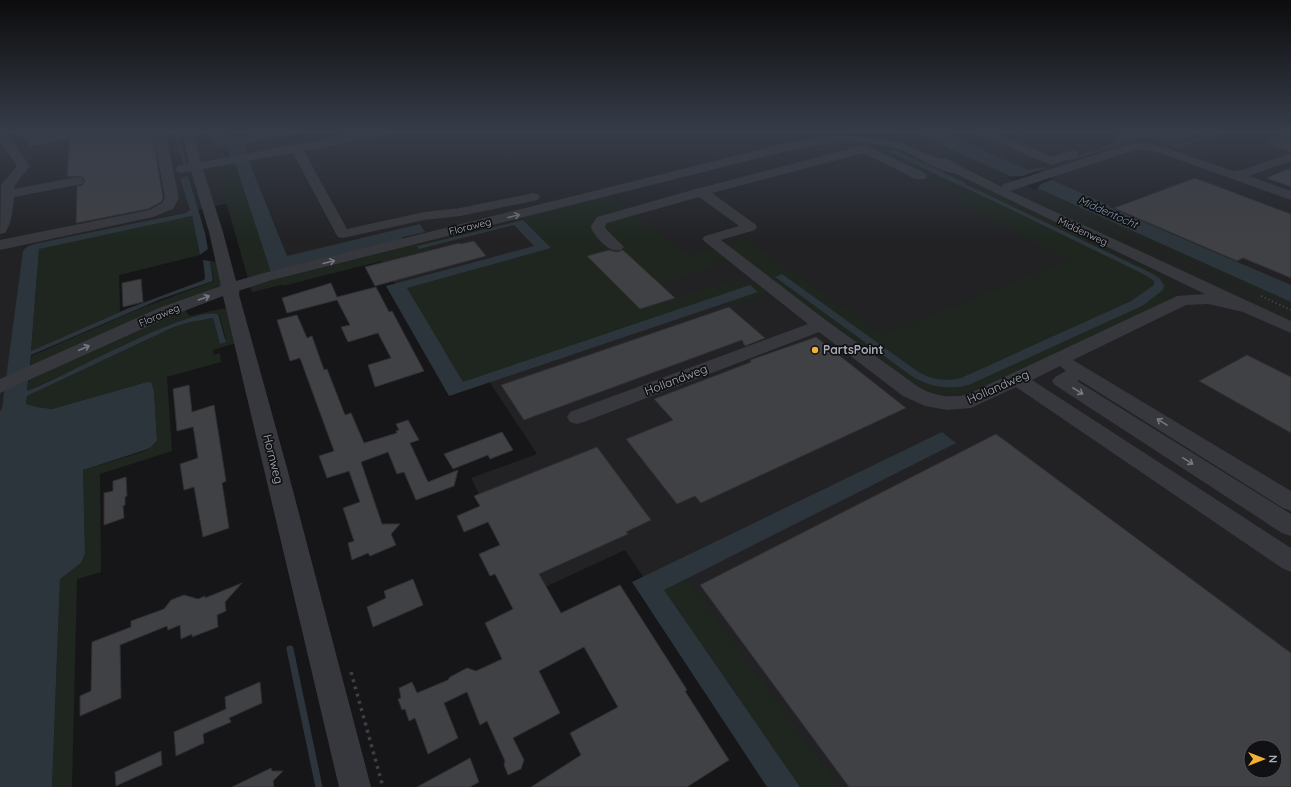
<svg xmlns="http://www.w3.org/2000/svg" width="1291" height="787" font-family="Quicksand,sans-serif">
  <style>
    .built { fill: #222225; fill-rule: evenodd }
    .green { fill: #1e261f; fill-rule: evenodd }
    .water { fill: #2c353c }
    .pier { fill: #161618 }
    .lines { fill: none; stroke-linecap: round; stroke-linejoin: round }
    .stream-far1 { stroke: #2c353c; stroke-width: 3.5 }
    .stream { stroke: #2c353c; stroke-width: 7 }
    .building { fill: #404145; stroke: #303034; fill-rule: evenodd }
    .path-far2 { stroke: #3d3f44; stroke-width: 1.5; stroke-dasharray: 1.5 2; stroke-linecap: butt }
    .path-far1 { stroke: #3d3f44; stroke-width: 2; stroke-dasharray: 1.5 2.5; stroke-linecap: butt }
    .path { stroke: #3d3f44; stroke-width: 3.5; stroke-dasharray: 3 4.5; stroke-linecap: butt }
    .minor { fill: #37383d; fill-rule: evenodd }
    .minor-bridge { stroke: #37383d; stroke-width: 17 }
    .oneway { stroke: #757881 }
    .poi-dot { fill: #f2b134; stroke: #111113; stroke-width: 1.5 }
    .labels { text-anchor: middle; stroke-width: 3.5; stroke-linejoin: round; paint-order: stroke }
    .far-street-label { font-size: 10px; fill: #a8adb8; stroke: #111113 }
    .far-water-label { font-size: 11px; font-style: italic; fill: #7f9bb3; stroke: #111113 }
    .poi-label { font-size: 12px; font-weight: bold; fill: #a8adb8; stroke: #111113; text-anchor: start }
    .street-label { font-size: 12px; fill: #a8adb8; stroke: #111113 }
  </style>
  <rect width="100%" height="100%" fill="#161618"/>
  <path class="built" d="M0,131H1291V787H786L625,550L530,594L471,478L537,454L487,378L455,388L382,261L283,286L253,198L25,247L0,622ZM1251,747H1275V771H1251Z"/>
  <path class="green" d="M838,131H874L907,147L849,137Z
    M879,131H886L1291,319V324Z
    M905,131H910L1011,177H1005Z
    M307,134L305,138L253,149L252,144Z
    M855,140L899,148L952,172L974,185L955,191L939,183L931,182L919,172ZM894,149L965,183L952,182L889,151Z
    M235,163L271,273L248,279L216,166Z
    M981,187L1157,273C1171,282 1180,286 1167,301L980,388L964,393L955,394L929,390L917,386L857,344L730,248L728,244L744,239L749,241L882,335L1069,260L970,210L964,206L956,196ZM982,192L1159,278L1142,306L966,386C947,389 930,387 913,377L776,277L782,274L917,371C930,379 945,382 961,378L1109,311L1131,301L1154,285V281L1145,275L978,193Z
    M1036,188L1291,302V306L1034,190Z
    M608,194L628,210L600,219L614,249L587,256L640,309L733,280L759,284L769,292L734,305L730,301L758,292L750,285L463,382L407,288L551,248L523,219L428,243L422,248L426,247L428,250L252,292L250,286L268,281Z
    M1033,194L1291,312V315L1045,202Z
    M632,213L687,255L716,248L725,257L710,268L660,285L601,228L603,222Z
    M192,216L200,255L119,275L120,312L31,351L39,248Z
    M210,261L217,262L222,287L30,368L31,356L139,309L214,281Z
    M184,309L190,316L220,309H228L236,343L213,350L214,355L220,353L221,362L167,377L172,451L100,474L101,572L77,579L72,787H52L60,578L81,563L85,554L83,470L145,451L157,442L154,391L147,382L52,409L37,407L26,404L27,396L174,327L195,321L213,318L219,341L226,339L219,315L217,313L188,319L174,324L27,391L29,379Z
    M687,579L839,787H800L664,590Z"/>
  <path class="water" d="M275,131H310L246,143L244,145L247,153L230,157L227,146L215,147V142Z
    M910,131H938L1028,170L1045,167L1047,168L1034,172L1110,206L1109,207L1291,285V302Z
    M1215,131H1229L1178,149L1145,137L1070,161L1067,159L1145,135L1174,145Z
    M894,149L957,179L965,183L958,185L888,151Z
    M248,159L287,256L420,224L425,232L403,237L400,240L271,273L235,163Z
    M188,176L205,233L208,249L201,254L200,255L192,216L39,249L31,351L129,308L204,280L205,277L203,260L210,261L213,281L161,299L31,355L27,391C65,377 187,307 218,314L226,342L220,344L213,318L191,322L174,327L27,396L26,404L37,407L52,409L147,382H151L154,391L157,441L151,447L145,450L83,470L85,554L81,563L60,579L52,787H0V411L2,409L23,251L26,247L34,244L185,213L190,210L180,178Z
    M982,192L1149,272L1159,278L1164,285L1163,290L1142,306L971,384C951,391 930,387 913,377L775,277L782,274L917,371C930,379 945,382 961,378L1109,311L1131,301L1154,285V281L1145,275L977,193Z
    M523,220L551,248L407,288L463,382L750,285L758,292L449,396L386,286L534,246L514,225L419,249L417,246Z
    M942,432L956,443L664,590L800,787H767L632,582Z"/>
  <path class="pier" d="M1037,171L1054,179L1041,184L1036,190L1006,177L1022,176Z"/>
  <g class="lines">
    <path class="stream-far1" d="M175,131L185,164
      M957,182L984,195"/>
    <path class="stream" d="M290,649L319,787"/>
  </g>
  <path class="building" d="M18,131H152L163,198L161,202L148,209L76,223L77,186L83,185L85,180L82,177L77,176L67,177L70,139L30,146Z
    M1291,168V187L1266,178Z
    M1195,178L1291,214V278L1243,258L1237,261L1114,208Z
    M474,241L486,256L375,286L365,267L459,243L460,244Z
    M609,250L617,252L623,250L675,298L640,309L587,256Z
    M141,279L143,302L123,307L122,283Z
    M331,283L337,297L376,287L389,312L392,311L424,371L375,387L368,365L391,358L378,333L348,342L341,327L350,325L337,300L287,313L282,298Z
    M729,307L765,338L745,346L742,340L524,420L501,385Z
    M297,315L307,338L312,336L324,370L327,369L345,415L351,413L364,443L397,433L396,431L399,430L396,424L408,420L419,440L410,443L428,482L458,470L454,486L416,500L404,472L397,474L388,452L361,462L382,524H400L391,534L396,545L370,556L368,553L352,560L348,543L354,541L343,508L360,502L349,471L327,478L319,456L334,451L300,358L290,361L277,320Z
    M816,337L906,408L701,503L695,496L677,504L626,439L673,420L654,399L751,362L750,360Z
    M1247,355L1291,377V433L1199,381Z
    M189,385L192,412L214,405L226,481L222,483L229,528L203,537L194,487L184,490L180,464L198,458L194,432L193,427L177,431L173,389Z
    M502,432L513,450L490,459L488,455L453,469L444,454Z
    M996,434L1291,653V787H849L700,585ZM1251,747H1275V771H1251Z
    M597,447L651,520L626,532L628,534L539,574L561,613L620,585L687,690L685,691L729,760L687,787H531L581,755L570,733L618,707L584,647L539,671L560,713L513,738L524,760L521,769L508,775L504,765L505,761L487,721L480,725L467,692L444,703L458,738L428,754L415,718L409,721L405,709L402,710L398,699L401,698L399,688L412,682L417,693L448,680L450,677L467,668L476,671L502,659L485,623L513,609L495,574L490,576L479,554L500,545L488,522L464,532L457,516L480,506L474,496Z
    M126,477L127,496L125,497V505L123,506L124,518L104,525V493L113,491V481Z
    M413,579L423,605L373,627L367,607L386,598L384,591Z
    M242,583L225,602L226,611L217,615L218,627L192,637V634L181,639L180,625L168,630L167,626L120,645L121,698L80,716V696L91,691L92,642L131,627V621L164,609L171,600L184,595L198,599L205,596V598Z
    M260,682L262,703L229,718L231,722L203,734L204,743L176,756L174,732L226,709L225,697Z
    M161,751L162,765L116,786L115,772Z
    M470,758L479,782L470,787H417Z
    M271,768L272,771H283L273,781L274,787H232Z"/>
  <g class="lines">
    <path class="path-far2" d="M898,131L905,134"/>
    <path class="path-far1" d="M1261,296L1291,310"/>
    <path class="path" d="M351,672L383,787"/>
    <path class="minor" d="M0,131H5L30,166L15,185L14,189L77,177L82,178L84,181L82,184L77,185L14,197C13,209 12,223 5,233L0,234L1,185L17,166L0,141Z
      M153,131H165L179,198L173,209L153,217L0,250V240L149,210L162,203L165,198Z
      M182,131H194L201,162L370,131H397L391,134L304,151L347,229L424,212L460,208L533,193L538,194L540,197L538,200L533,201L460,216L424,220L343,238L338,237L336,234L293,153L203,169L223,232L236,281L260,274L791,142L835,136H865L898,142L940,159H947L1002,187L1004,184L1133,143H1147L1164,147L1233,171L1245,169L1291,153V161L1249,176L1291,191V200L1160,153L1147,150H1135L1010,191L1291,321V333L1243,312L1208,304L1186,305L1073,360L1291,491V511L1283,508L1079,380L1077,381L1291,514V536L1282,533L1055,385L1052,381L1055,377L1066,371L1060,366L1032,380L1291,548V572L1282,568L1016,387L971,408L947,410L925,406L903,396L819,332L584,422L577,424L570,422L567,417L570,412L808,324L705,242L702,239L705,236L739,226L699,197L607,223L605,226L606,229L624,247L621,250C609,253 598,240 592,230L591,226L597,217L696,189L865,145L925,173L927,176L925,179H915L864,153L712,193L755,224L757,227L755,230L721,240L827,321L917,386C933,396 948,398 966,395L1177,296L1205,294L954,173C936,171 920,158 903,151C867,137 828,143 791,150L272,280L238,291L287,468L371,787H339L223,296L171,316L0,393V379L159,308L221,286L209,232L191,171L182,173L177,172L176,169L177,166L189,164Z
      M212,131H224L226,141L224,144H216Z
      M973,131H990L1052,157L1073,150L1077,151L1079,154L1077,157L1051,165L975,133Z
      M1135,131H1156L1170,136L1184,131H1203L1201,133L1170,144L1146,136L1119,144L1115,143L1113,140L1115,137Z
      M1291,132V140L1286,142L1291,144V152L1271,145L1269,142L1271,139Z"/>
    <path class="minor-bridge" d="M229,285L231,293"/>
  </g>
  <defs><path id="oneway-shaft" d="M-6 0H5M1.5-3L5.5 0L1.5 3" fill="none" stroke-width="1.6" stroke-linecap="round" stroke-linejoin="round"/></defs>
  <g class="oneway">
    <use href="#oneway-shaft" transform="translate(514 216) rotate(-14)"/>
    <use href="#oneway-shaft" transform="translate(329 262) rotate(-14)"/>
    <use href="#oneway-shaft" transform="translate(204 298) rotate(-20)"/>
    <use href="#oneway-shaft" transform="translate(84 348) rotate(-24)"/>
    <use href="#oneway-shaft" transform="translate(1078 391) rotate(32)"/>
    <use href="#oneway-shaft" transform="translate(1162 422) rotate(-148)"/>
    <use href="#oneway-shaft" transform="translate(1188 461) rotate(32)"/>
  </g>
  <linearGradient id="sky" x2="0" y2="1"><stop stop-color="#0c0c0d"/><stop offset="0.54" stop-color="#363c48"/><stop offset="1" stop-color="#363c48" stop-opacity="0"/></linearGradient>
  <rect width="1291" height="242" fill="url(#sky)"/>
  <circle class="poi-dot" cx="815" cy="350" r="4"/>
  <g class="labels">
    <g class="far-street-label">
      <text transform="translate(470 226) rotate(-14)" y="4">Floraweg</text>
      <text transform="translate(1083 231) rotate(25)" y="4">Middenweg</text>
      <text transform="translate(159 315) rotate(-23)" y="4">Floraweg</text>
    </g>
    <g class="far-water-label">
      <text transform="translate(1108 212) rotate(24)" y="4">Middentocht</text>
    </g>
    <g class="poi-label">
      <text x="823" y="354">PartsPoint</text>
    </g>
    <g class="street-label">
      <text transform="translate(676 380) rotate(-21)" y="4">Hollandweg</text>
      <text transform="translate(998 387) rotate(-24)" y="4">Hollandweg</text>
      <text transform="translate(273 459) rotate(76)" y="4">Hornweg</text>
    </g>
  </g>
  <g transform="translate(1263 759) rotate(90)"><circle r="19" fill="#111113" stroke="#4d4f55"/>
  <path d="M0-3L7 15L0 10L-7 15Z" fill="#f2b134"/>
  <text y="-6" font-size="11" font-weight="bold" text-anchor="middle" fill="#a8adb8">N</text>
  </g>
</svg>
